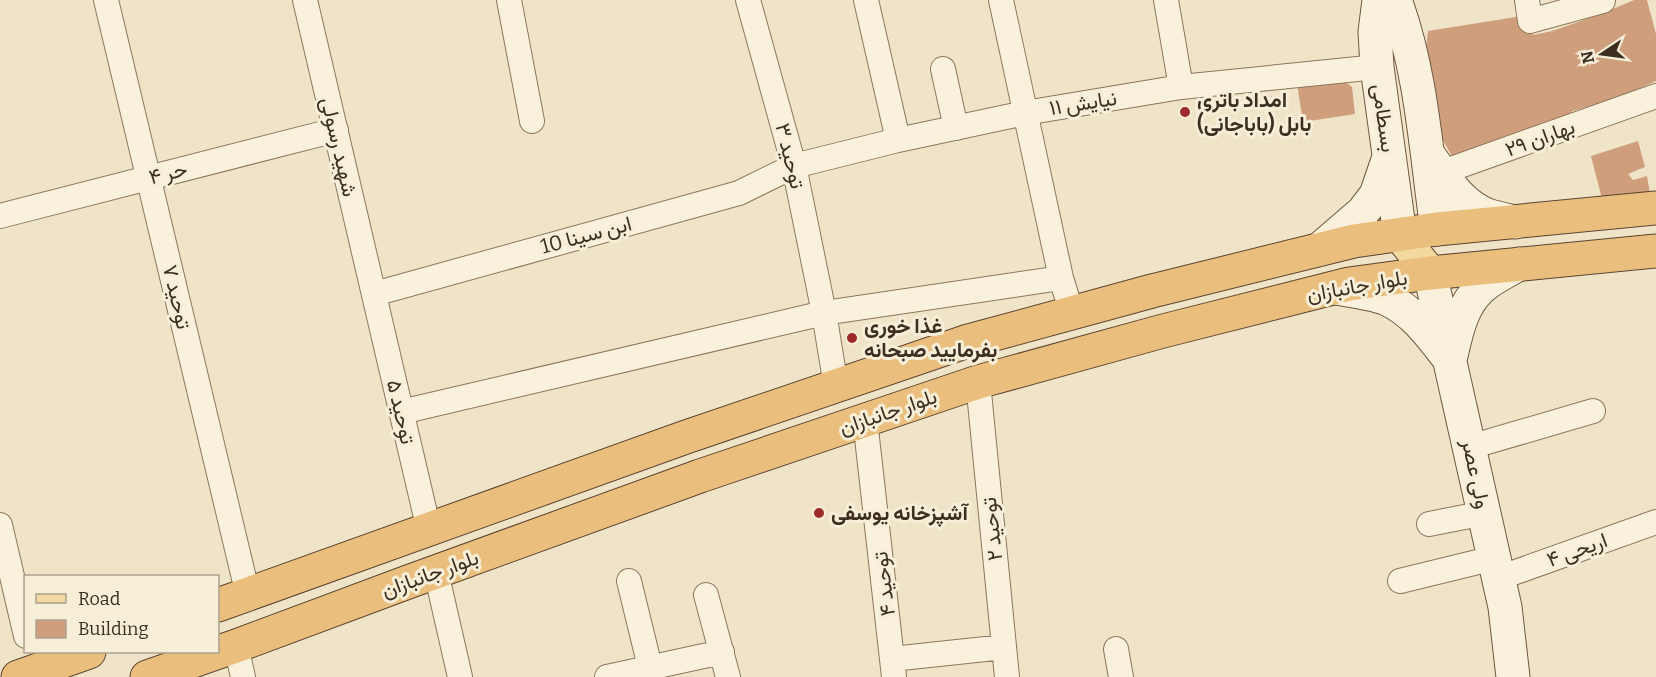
<svg xmlns="http://www.w3.org/2000/svg" width="1656" height="677" font-family="Bitter,Vazirmatn,serif">
  <style>
    .building { fill: #cf9f7d }
    .lines { fill: none; stroke-linecap: round; stroke-linejoin: round }
    .minor-casing { stroke: #8d765c; stroke-width: 26 }
    .secondary-casing { stroke: #6f573f; stroke-width: 35 }
    .primary-casing { stroke: #5b4430; stroke-width: 35 }
    .trunk-casing { stroke: #5b4430; stroke-width: 35 }
    .minor { stroke: #faf1dc; stroke-width: 24 }
    .secondary { stroke: #faf1dc; stroke-width: 33 }
    .primary { stroke: #f3d9a0; stroke-width: 33 }
    .trunk { stroke: #eabe7c; stroke-width: 33 }
    .poi-dot { fill: #9e2a2b; stroke: #f7eed8; stroke-width: 2 }
    .labels { text-anchor: middle; stroke-width: 6; stroke-linejoin: round; paint-order: stroke }
    .poi-label { font-size: 21px; font-weight: bold; fill: #3d2e20; stroke: #f7eed8; text-anchor: start }
    .street-label { font-size: 21px; fill: #3d2e20; stroke: #f7eed8 }
  </style>
  <rect width="100%" height="100%" fill="#f0e4c8"/>
  <path class="building" d="M1634,0H1647L1656,34V81L1617,98L1573,111L1563,118L1452,156L1432,122L1424,67L1428,31L1522,16L1531,22L1533,35L1552,31L1601,14Z
    M1336,74L1352,87L1355,114L1303,122L1296,78Z
    M1638,141L1645,167L1628,174L1633,180L1647,176L1651,199L1603,203L1591,156Z"/>
  <g class="lines">
    <defs>
      <path id="minor" d="M106,0L248,595
        M305,0L429,530
        M509,0L532,121
        M748,0L794,166L824,313L836,386
        M866,0L898,140
        M1001,0L1061,278L1072,313
        M1166,0L1181,87
        M1527,0L1530,21L1603,1V0
        M943,69L956,128
        M1426,178L1656,96
        M0,216L336,130
        M374,294L739,193L794,166L898,140L1025,113L1181,87L1377,67
        M978,382L1007,677
        M401,412L824,313L1061,278
        M865,420L894,677
        M1470,447L1593,411
        M1429,524L1485,513
        M0,525L26,636
        M436,572L460,677
        M1499,578L1656,522
        M629,581L650,667
        M1400,581L1494,558
        M706,595L728,677
        M236,646L243,677
        M1116,649L1121,677
        M892,659L1004,647
        M607,677L722,652"/>
      <path id="secondary" d="M1379,0L1375,32L1377,67L1400,235
        M1395,0C1422,73 1426,153 1437,229
        M1428,154C1445,178 1459,204 1487,215C1496,218 1506,220 1515,222
        M1320,249L1363,212L1376,195L1388,160
        M1430,273L1505,607L1513,677
        M1337,288C1352,291 1373,293 1387,299C1415,312 1432,337 1450,360C1456,334 1461,305 1482,287C1492,278 1507,271 1519,264"/>
      <path id="primary" d="M1400,235L1430,273"/>
      <path id="trunk" d="M218,605L686,437L965,342L1152,291L1354,241L1437,229L1656,208
        M18,677L89,652
        M147,677L236,646L408,582L700,476L978,382L1163,331L1349,284L1430,273L1656,251"/>
    </defs>
    <use href="#minor" class="minor-casing"/>
    <use href="#secondary" class="secondary-casing"/>
    <use href="#primary" class="primary-casing"/>
    <use href="#trunk" class="trunk-casing"/>
    <use href="#minor" class="minor"/>
    <use href="#secondary" class="secondary"/>
    <use href="#primary" class="primary"/>
    <use href="#trunk" class="trunk"/>
  </g>
  <g class="poi-dot">
    <circle cx="1185" cy="112" r="6"/>
    <circle cx="852" cy="338" r="6"/>
    <circle cx="819" cy="513" r="6"/>
  </g>
  <g class="labels">
    <g class="poi-label">
      <text x="1197" y="107">امداد باتری<tspan x="1197" dy="24">بابل (باباجانی)</tspan></text>
      <text x="864" y="333">غذا خوری<tspan x="864" dy="24">بفرمایید صبحانه</tspan></text>
      <text x="831" y="520">آشپزخانه یوسفی</text>
    </g>
    <g class="street-label">
      <text transform="translate(1083 103) rotate(-9)" y="7">نیایش ۱۱</text>
      <text transform="translate(1384 118) rotate(82)" y="7">بسطامی</text>
      <text transform="translate(1540 138) rotate(-20)" y="7">بهاران ۲۹</text>
      <text transform="translate(339 147) rotate(77)" y="7">شهید رسولی</text>
      <text transform="translate(790 156) rotate(76)" y="7">توحید ۳</text>
      <text transform="translate(168 173) rotate(-14)" y="7">حر ۴</text>
      <text transform="translate(586 235) rotate(-15)" y="7">ابن سینا 10</text>
      <text transform="translate(1357 286) rotate(-10)" y="7">بلوار جانبازان</text>
      <text transform="translate(177 297) rotate(77)" y="7">توحید ۷</text>
      <text transform="translate(401 412) rotate(77)" y="7">توحید ۵</text>
      <text transform="translate(888 412) rotate(-19)" y="7">بلوار جانبازان</text>
      <text transform="translate(1476 474) rotate(78)" y="7">ولی عصر</text>
      <text transform="translate(992 529) rotate(-96)" y="7">توحید ۲</text>
      <text transform="translate(1577 550) rotate(-20)" y="7">اریحی ۴</text>
      <text transform="translate(430 574) rotate(-20)" y="7">بلوار جانبازان</text>
      <text transform="translate(884 584) rotate(-97)" y="7">توحید ۴</text>
    </g>
  </g>
  <rect x="24" y="575" width="195" height="78" fill="#f7eed8" stroke="#ada18e" stroke-width="1.5"/>
  <rect x="36" y="594" width="30" height="9" fill="#f3d9a0" stroke="#ada18e" stroke-width="1.5"/>
  <text x="78" y="605" font-size="18" fill="#3d2e20">Road</text>
  <rect x="36" y="620" width="30" height="18" fill="#cf9f7d" stroke="#ada18e" stroke-width="1.5"/>
  <text x="78" y="635" font-size="18" fill="#3d2e20">Building</text>
  <g transform="translate(1602 54) rotate(257)" stroke="#f7eed8" stroke-width="4.5" paint-order="stroke">
  <path d="M0-4.5L10 22L0 15L-10 22Z" fill="#3d2e20"/>
  <text y="-9" font-size="16" font-weight="bold" text-anchor="middle" fill="#3d2e20">N</text>
  </g>
</svg>
